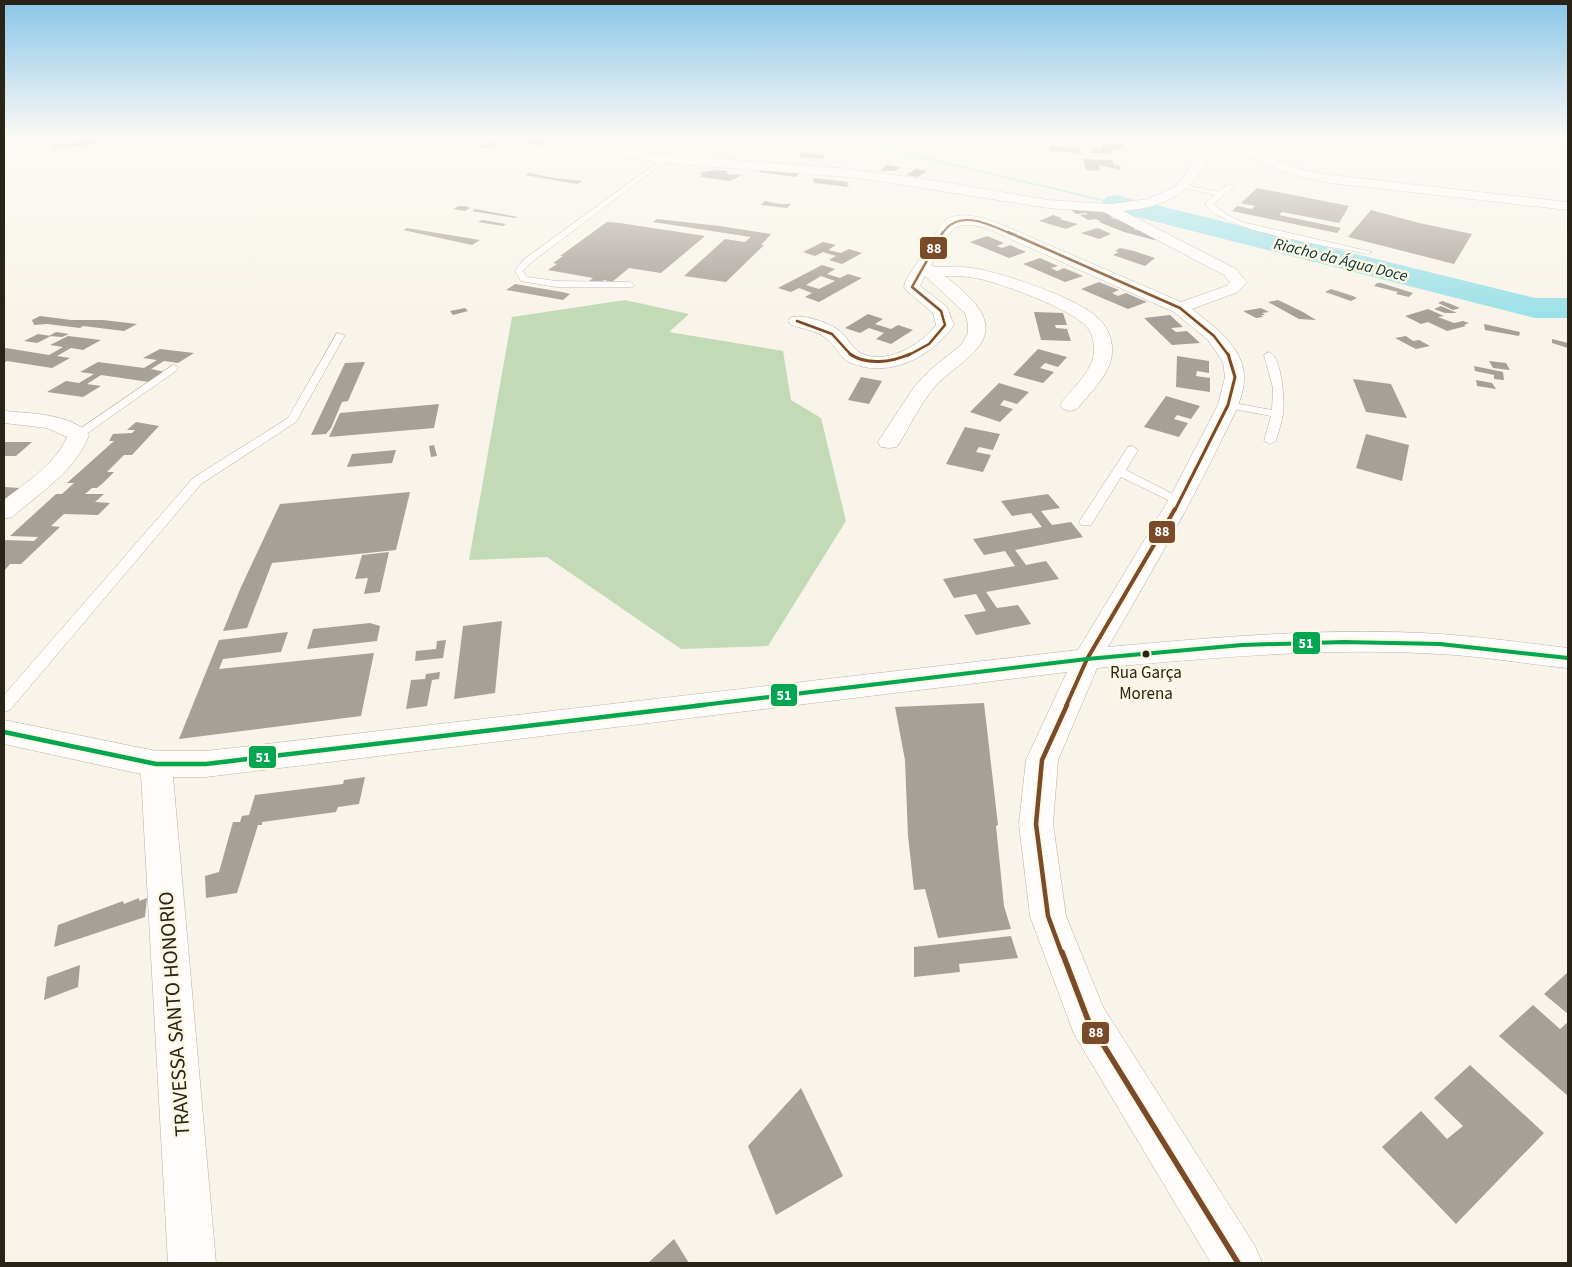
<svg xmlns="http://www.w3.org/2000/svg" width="1572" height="1267" font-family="'Source Sans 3',sans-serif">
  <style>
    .forest { fill: #c2dab5 }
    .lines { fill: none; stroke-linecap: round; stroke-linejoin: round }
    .stream { fill: #9de1e8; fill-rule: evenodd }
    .river { fill: #9de1e8; fill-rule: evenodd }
    .building { fill: #a7a098; fill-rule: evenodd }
    .service-casing { stroke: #b6b2a7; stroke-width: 1 }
    .minor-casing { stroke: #b6b2a7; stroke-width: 1 }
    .service { fill: #fefdfc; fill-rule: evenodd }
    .minor { fill: #fefdfc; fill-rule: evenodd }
    .bus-1-far5-casing { stroke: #fef7e3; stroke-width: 4 }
    .bus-1-far4-casing { stroke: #fef7e3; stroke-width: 5 }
    .bus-1-far3-casing { stroke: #fef7e3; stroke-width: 6 }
    .bus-1-far2-casing { stroke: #fef7e3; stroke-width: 8 }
    .bus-1-far1-casing { stroke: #fef7e3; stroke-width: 8 }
    .bus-1-casing { stroke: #fef7e3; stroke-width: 9 }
    .bus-2-far1-casing { stroke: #fef7e3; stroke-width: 8 }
    .bus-2-casing { stroke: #fef7e3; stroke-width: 8 }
    .bus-1-far5 { stroke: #7a4b2a; stroke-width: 2 }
    .bus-1-far4 { stroke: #7a4b2a; stroke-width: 2.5 }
    .bus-1-far3 { stroke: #7a4b2a; stroke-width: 3 }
    .bus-1-far2 { stroke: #7a4b2a; stroke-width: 4 }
    .bus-1-far1 { stroke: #7a4b2a; stroke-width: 4.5 }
    .bus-1 { stroke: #7a4b2a; stroke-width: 5.5 }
    .bus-2-far1 { stroke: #00a651; stroke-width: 4 }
    .bus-2 { stroke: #00a651; stroke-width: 4.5 }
    .bus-dot { fill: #282418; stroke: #fef7e3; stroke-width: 2 }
    .labels { text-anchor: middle; stroke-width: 5; stroke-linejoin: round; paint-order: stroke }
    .far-water-label { font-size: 16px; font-style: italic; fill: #02343b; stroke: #fef7e3 }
    .bus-label { font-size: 17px; fill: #282418; stroke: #fef7e3 }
    .near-street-label { font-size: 21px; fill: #282418; stroke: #fef7e3 }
    .line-badge { stroke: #fef7e3; stroke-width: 2 }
    .badge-label { font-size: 14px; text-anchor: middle; font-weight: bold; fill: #fff }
  </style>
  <rect width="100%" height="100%" fill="#f8f4e9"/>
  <path class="forest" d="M625,300L689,314L669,332L783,351L791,400L821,418L846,521L768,646L681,649L547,557L469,560L512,317Z"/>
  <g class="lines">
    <path class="stream" d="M834,137H840L1117,203L1115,204Z"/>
    <path class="river" d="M1115,195L1535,298H1568V318H1535L1106,209L1102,203L1106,197Z"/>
  </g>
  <path class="building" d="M512,137H547L558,139L540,146L507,138Z
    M498,139L506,141L487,148L476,147Z
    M98,140L94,144L81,146L52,148L57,142Z
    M1102,142L1123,144L1124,148L1112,149L1110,154L1091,153L1092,148L1102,149Z
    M1050,146L1080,148L1081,153L1050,151Z
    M802,153L826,155L822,159L798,157Z
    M1083,159L1112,160L1114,165L1120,166L1121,170L1099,165L1100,171L1086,170Z
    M887,165L900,167L895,171H880Z
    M762,169L800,172L796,177L759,172Z
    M916,169L927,171L918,177L906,175Z
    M719,170L728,171L726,173L728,174L742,175L730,181L700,177L702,175H699L703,172Z
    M529,173L554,178L583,181L577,184L525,175Z
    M813,178L848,182L847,185L850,187L814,183Z
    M1257,188L1349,206L1339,223L1282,212L1279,215L1341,228L1337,233L1232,211L1237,206L1252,209L1255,206L1241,203Z
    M765,201L780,204H791L787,208L761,205Z
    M459,206H466L470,208L465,211L453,209Z
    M475,209L518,217L515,218L472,211Z
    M1070,209L1109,211L1117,216L1110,217L1112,218L1139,227L1133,229L1159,237L1154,240L1124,232L1099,222H1101L1096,219L1088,220L1080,215L1088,214L1086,213L1076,214Z
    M1371,210L1419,223L1472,234L1454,264L1348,237Z
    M1053,215L1062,218L1059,219L1078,224L1066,229L1039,221Z
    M657,219L720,226L771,234L761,245H764L726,282L684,276L725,239L745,242L751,237L653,222Z
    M482,220L506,224L503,226L478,222Z
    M607,222L620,223L705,236L661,273L629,268L612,282L604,280L600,283L589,281L593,278L548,270L557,264L553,263L563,256H560Z
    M407,228L480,240L472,245L403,230Z
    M1098,228L1111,234L1099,239L1081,233Z
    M987,236L1004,243L997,246L1002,248L1010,245L1026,252L1009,258L970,242Z
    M823,242L836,245L828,250L841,253L849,249L862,253L842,264L829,260L836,256L823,252L815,256L803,252Z
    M1120,248L1134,251L1155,258L1145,266L1113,255L1119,252L1115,251Z
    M1040,258L1058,266L1051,268L1057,271L1064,268L1083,276L1065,282L1023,264Z
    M822,265L835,269L827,274L840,278L848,274L862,278L819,302L805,297L812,293L799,288L791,292L778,288ZM821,276L835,281L819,289L806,285Z
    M1099,282L1119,290L1112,293L1118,296L1126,293L1147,302L1128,309L1081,289Z
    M1377,283H1381L1413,293L1409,297L1396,294L1398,292L1374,286Z
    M515,284L562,292L570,294L563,300L506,290Z
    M1331,289L1353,296L1357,298L1351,301L1325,292Z
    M1278,300L1303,312L1316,320L1299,319L1268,302Z
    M1442,301L1448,303L1460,308L1453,310L1438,303Z
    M1441,306L1457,313H1445L1434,309Z
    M465,308L468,311L453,315L450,311Z
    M1261,308L1269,312L1262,313L1265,315H1261L1263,317L1256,318L1243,311Z
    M1428,309L1444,316L1438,317L1454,323L1463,321L1469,323L1464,325L1466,326L1447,331L1428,322L1421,324L1405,316Z
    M1034,312L1063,313L1067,325H1055L1056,328L1067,329L1071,341L1041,340Z
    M868,314L883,319L875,324L891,329L898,325L913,330L891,344L876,339L884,333L869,328L860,333L845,328Z
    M1170,315L1183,327L1171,328L1176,332L1187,331L1200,343L1172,345L1144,318Z
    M40,316L71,320H103L137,324L124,331L83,326L80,328L47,324L34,325L32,320Z
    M1484,324L1520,332L1519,336L1485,330Z
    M56,332L69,334L62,337L49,336Z
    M38,334L51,336L37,343L24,341Z
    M68,336L101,340L83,350L71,348L57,356L70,358L52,368L7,361L4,363V349L6,348L49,355L63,347L50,345Z
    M1406,336L1413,341L1419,340L1430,346L1416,349L1395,338Z
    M1552,339L1568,343V348L1552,343Z
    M160,349L194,353L178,363L164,361L151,369L165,372L149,382L101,375L87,384L101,386L83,397L47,392L66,381L79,383L94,374L80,372L98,362L144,368L157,360L143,358Z
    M1038,349L1067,357L1058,367L1045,363L1040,368L1054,372L1043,383L1013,375Z
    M1177,356L1209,361V373L1197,371L1196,376L1210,378V392L1176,387Z
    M1489,361L1506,363L1510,370L1493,368Z
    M365,362L348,401L342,402L331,428L326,434L311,435L345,363Z
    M1474,366L1503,372L1504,380L1494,379V375L1475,371Z
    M861,377L882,381L869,404L848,400Z
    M1353,379L1391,384L1407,418L1366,412Z
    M1476,380L1492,383L1496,389L1477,386Z
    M999,383L1029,392L1017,404L1004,400L1000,405L1013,409L1000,422L970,412Z
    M1166,396L1200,406L1191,419L1177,415L1174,419L1188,423L1179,437L1144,427Z
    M439,404L434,428L329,437L340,413Z
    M136,422L159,426L132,455H124L107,472H114L103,483L97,488H92L85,494H104L95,502L110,503L98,515L64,514L51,526L60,527L21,564H10L4,571V542L6,540L34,541L38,537L10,536L56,494H62L74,483H67L114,441H109L113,434L132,433L135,430H127Z
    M965,427L1000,434L993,450L979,447L976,452L991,455L983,472L946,464Z
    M1366,434L1409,445L1402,481L1356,468Z
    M4,442H32L16,456H4Z
    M434,445L437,456L431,457L429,446Z
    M396,450L392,463L347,467L352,454Z
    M4,487L20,488L8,498H4Z
    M410,492L396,550L272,563L247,628L223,631L241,587L280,504Z
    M1048,494L1060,508L1041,511L1052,525L1071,522L1083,537L1015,550L1026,565L1046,561L1059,579L986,592L997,608L1018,605L1031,624L976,635L964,615L986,611L976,594L954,598L943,579L1015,566L1005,551L984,555L973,539L1042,527L1031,513L1012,516L1001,501Z
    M389,552L380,592L364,594L368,578L355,579L362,555Z
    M502,621L495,693L454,699L463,626Z
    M370,623L380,626L377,641L307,649L313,629Z
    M288,632L281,652L223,659L219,669L374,653L361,716L179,739L219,640Z
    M446,640L443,658L415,661L416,651L436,649L437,641Z
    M440,672L439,679L432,680L427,706L406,709L411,680L425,679L426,674Z
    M984,703L998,825L996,826L1004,906L1011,929L938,938L925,889L914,890L908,836L905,760L895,707Z
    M365,777L359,804L338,807L336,812L262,822V825H258L237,893L206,898L205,876L219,872L233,822H240L242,816L249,815L255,795L343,784L344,780Z
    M139,898V901L147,898L145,917L54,947L58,925L123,901L124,904Z
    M1011,936L1018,958L959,964L960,972L914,977V947Z
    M80,965L78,987L44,1000L47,977Z
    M1568,972V1014L1544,994Z
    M1533,1005L1560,1029L1568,1022V1096L1499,1036Z
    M1470,1065L1544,1133L1456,1224L1382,1147L1421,1111L1447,1139L1463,1126L1434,1098Z
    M801,1088L843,1176L776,1215L748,1146Z
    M674,1239L689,1263H648Z"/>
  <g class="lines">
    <defs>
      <path id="service" d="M662,159L667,160L529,264L523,271L527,277L556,281L630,282L634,285L633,287H556L521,281L515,271L523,260Z
        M1228,184L1235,186L1213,204L1226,214L1242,222L1372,252L1368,254C1330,246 1230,233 1206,206V202L1215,195L1181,187L1185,185L1219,192Z
        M337,333L345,335L296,422L201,484L10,710L4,712V695L193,478L288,418Z
        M1269,352C1282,356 1285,403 1283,414C1282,423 1278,432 1276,441L1270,444L1264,441L1271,416L1228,408L1222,405L1228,402L1272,410L1273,388L1264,355Z
        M173,365L177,366V370L82,437H74V433Z
        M1132,446L1138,450L1126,470L1186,501L1180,505L1176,504L1121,477L1091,525H1081L1079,522L1128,447Z"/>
      <path id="minor" d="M57,137H90L84,140L4,151V143Z
        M584,137C607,136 629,150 652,154L841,168L932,180L1048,200L1111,204L1148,199L1176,186L1187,173L1203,144C1234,137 1264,156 1292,166C1305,171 1318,173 1330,175L1568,202V210L1330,183C1315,180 1300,177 1285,172C1263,165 1236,146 1212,150C1194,192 1168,207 1123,211L1236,269L1247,282L1238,292L1192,309C1213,326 1243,346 1244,376C1245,399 1229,424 1220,443C1186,513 1147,580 1108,647C1218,637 1330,627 1440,634C1483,637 1526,643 1568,648V668C1525,664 1482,656 1439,654C1325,647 1211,658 1097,668L1058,760L1053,824L1066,916L1103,1007L1255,1246L1262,1263H1211L1074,1034L1030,916L1019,824L1026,760L1067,672L206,777H173L216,1263H168L141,774L4,744V720L156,751H206L1078,650L1168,501L1218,405L1225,377L1223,362L1208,340L1174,312L988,229C949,216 949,235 931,265L934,267C946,267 959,266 972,268C1000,272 1078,298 1098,318C1107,326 1113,339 1112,352C1112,373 1089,394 1077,409L1070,411L1063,409L1060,405C1071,389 1093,372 1094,351C1094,342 1092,332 1086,326C1071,309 999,282 975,278C965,276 955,276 945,276C970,297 1006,323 971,355C960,366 947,374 936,385C920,404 910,426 897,447L889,448L881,447L878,442L914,387L930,370L961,345L968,333V324L965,313L925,276L920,286L947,307L954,325C932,357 886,381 847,361C839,356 836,347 829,341C820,331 803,329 791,325L788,321L791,317C804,314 831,323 841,332C848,338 851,347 859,352C884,367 921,345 936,325L933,313L906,290L904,287L905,282L940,226C953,208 980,217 998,223L1181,302L1226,286L1230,282L1224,275L1104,212L1048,208L859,178L652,162L623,156Z
        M4,411C28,413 74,414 89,435C76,470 40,493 12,517L4,519V500C25,483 56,464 67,437L47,428L4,423Z"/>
    </defs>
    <use href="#service" class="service-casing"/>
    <use href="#minor" class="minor-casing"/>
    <use href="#service" class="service"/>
    <use href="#minor" class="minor"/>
    <defs>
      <path id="bus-1-far5" d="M942,234C958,208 989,224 1011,234"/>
      <path id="bus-1-far4" d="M1008,232L1180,308L1214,336L1229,356
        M797,321L832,334L852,356
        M907,356L929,344L945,325L941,311L912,287L943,232"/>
      <path id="bus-1-far3" d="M850,354C867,366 892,362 910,354
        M1175,510L1228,405L1235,377L1228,354"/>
      <path id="bus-1-far2" d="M1066,706L1087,659L1175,509"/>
      <path id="bus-1-far1" d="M1062,954L1048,916L1036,824L1042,760L1067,705"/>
      <path id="bus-1" d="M1062,952L1088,1020L1238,1263"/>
      <path id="bus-2-far1" d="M694,706L1087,659L1242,645L1344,642L1440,644L1568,658"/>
      <path id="bus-2" d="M4,732L156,764H206L704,705"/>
    </defs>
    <use href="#bus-1-far5" class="bus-1-far5-casing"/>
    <use href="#bus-1-far4" class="bus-1-far4-casing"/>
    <use href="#bus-1-far3" class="bus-1-far3-casing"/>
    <use href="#bus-1-far2" class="bus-1-far2-casing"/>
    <use href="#bus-1-far1" class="bus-1-far1-casing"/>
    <use href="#bus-1" class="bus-1-casing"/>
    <use href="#bus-2-far1" class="bus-2-far1-casing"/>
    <use href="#bus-2" class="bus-2-casing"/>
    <use href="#bus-1-far5" class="bus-1-far5"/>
    <use href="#bus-1-far4" class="bus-1-far4"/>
    <use href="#bus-1-far3" class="bus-1-far3"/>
    <use href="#bus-1-far2" class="bus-1-far2"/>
    <use href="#bus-1-far1" class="bus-1-far1"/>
    <use href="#bus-1" class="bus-1"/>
    <use href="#bus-2-far1" class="bus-2-far1"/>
    <use href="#bus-2" class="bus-2"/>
  </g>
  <linearGradient id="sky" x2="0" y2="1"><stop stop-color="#8ac6e8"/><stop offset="0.44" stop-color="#fcfaf5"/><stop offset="1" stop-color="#fcfaf5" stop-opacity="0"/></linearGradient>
  <rect width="1572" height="314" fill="url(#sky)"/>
  <circle class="bus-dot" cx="1146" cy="654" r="4.5"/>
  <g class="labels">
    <g class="far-water-label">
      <text transform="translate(1341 259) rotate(14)" y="6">Riacho da Água Doce</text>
    </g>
    <g class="bus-label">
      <text x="1146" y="678">Rua Garça<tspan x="1146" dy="21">Morena</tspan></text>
    </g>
    <g class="near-street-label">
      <text transform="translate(174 1014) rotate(-94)" y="7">TRAVESSA SANTO HONORIO</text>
    </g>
  </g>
  <g class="line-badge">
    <rect x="919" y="236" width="29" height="24" rx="5" fill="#7a4b2a"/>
    <rect x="1148" y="520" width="28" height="24" rx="5" fill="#7a4b2a"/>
    <rect x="1292" y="631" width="29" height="24" rx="5" fill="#00a651"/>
    <rect x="770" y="683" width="28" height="24" rx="5" fill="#00a651"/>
    <rect x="248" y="745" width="29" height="24" rx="5" fill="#00a651"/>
    <rect x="1081" y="1021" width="29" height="24" rx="5" fill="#7a4b2a"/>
  </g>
  <g class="badge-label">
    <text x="934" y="253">88</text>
    <text x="1162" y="536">88</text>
    <text x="1306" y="648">51</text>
    <text x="784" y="700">51</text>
    <text x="263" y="762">51</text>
    <text x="1096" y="1037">88</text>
  </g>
  <rect width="1572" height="1267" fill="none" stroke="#282418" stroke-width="10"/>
</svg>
